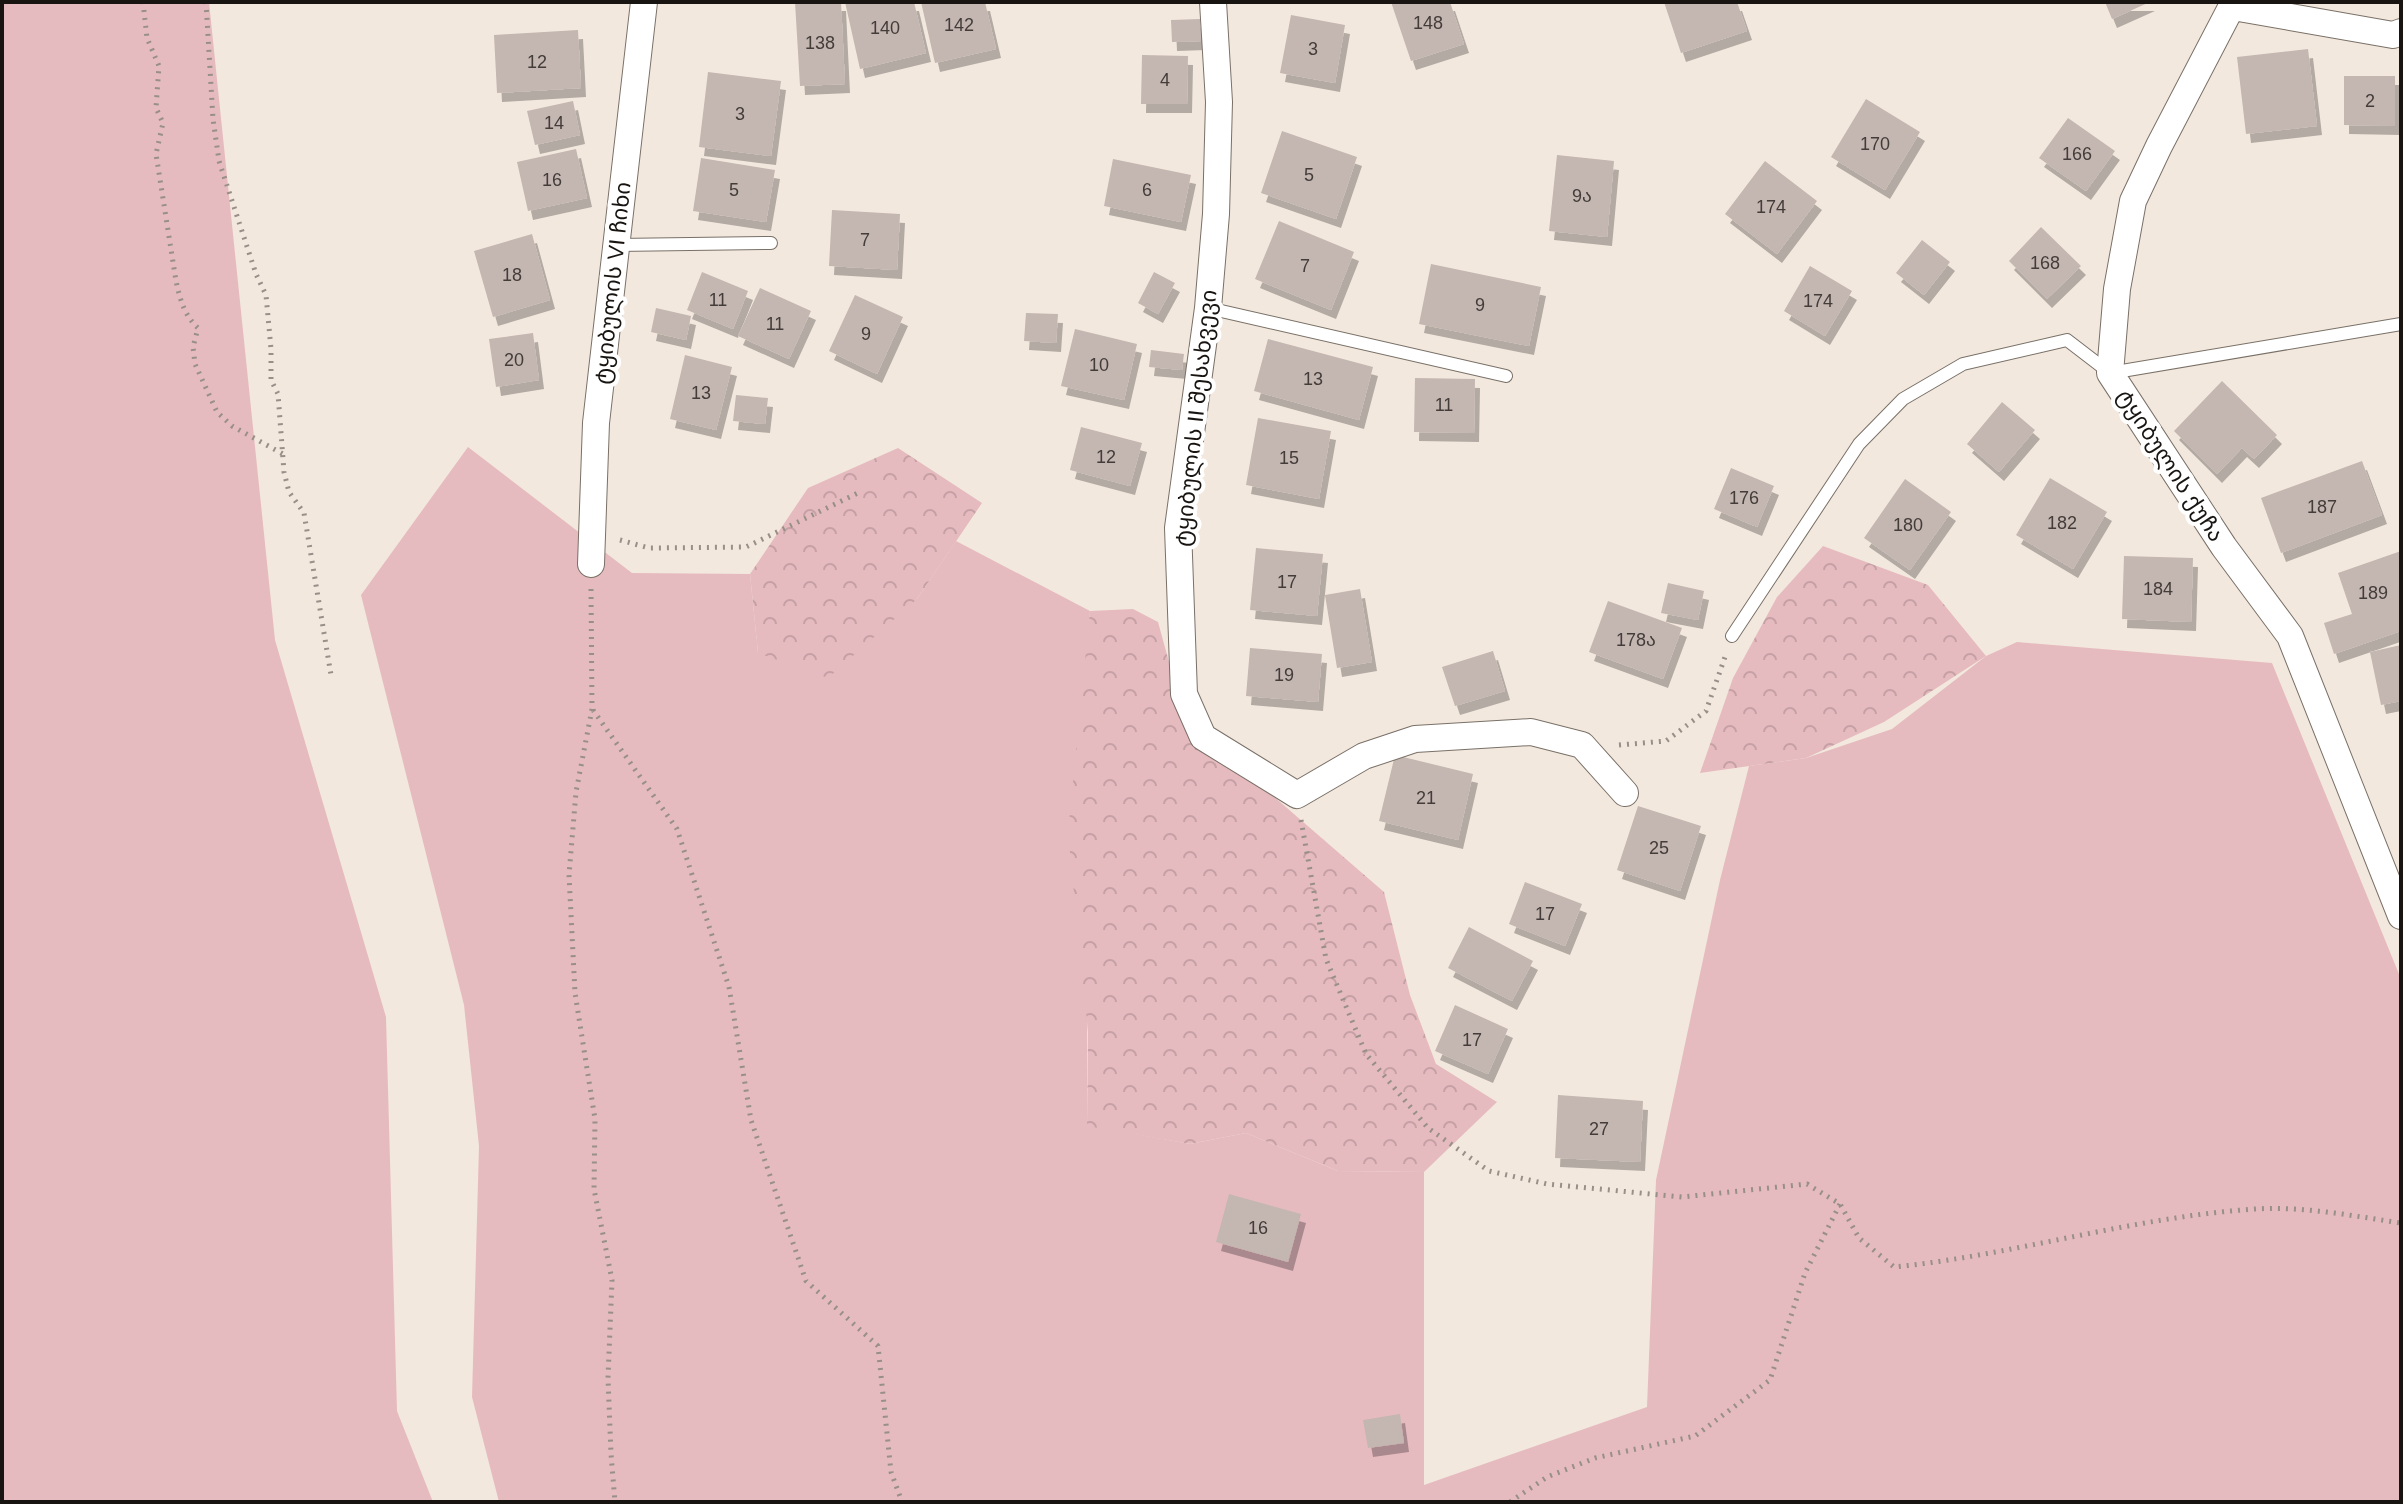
<svg xmlns="http://www.w3.org/2000/svg" width="2403" height="1504" font-family="Helvetica,'Noto Sans Georgian',sans-serif">
  <style>
    .green { fill: #e6bbc0 }
    .forest { fill: url(#forest-crowns) }
    .building { fill: #c4b6b1; filter: url(#shadow) }
    .lines { fill: none; stroke-linecap: round; stroke-linejoin: round }
    .service-casing { stroke: #797067; stroke-width: 14 }
    .minor-casing { stroke: #797067; stroke-width: 28 }
    .path { stroke: #978f88; stroke-width: 5; stroke-dasharray: 2 6; stroke-linecap: butt }
    .service { stroke: #fff; stroke-width: 12 }
    .minor { stroke: #fff; stroke-width: 26 }
    .labels { text-anchor: middle; stroke-width: 8; stroke-linejoin: round; paint-order: stroke }
    .number-label { font-size: 18px; fill: #433c39 }
    .street-label { font-size: 22px; fill: #181411; stroke: #fff }
  </style>
  <defs>
    <pattern id="forest-crowns" width="20" height="18" patternUnits="userSpaceOnUse" patternTransform="scale(2)"><rect width="20" height="18" fill="#e6bbc0"/><path d="M2 6a3 3 0 1 1 6 0M12 15a3 3 0 1 1 6 0" fill="none" stroke="#c5a0a4"/></pattern>
    <filter id="shadow"><feDropShadow dx="5" dy="9" stdDeviation="0" flood-color="#0004"/></filter>
  </defs>
  <rect width="100%" height="100%" fill="#f3e8de"/>
  <path class="green" d="M2,2H209L275,640L386,1017L397,1411L433,1502H2Z
    M468,447L632,573L750,574L758,653L917,599L956,541L1090,611L1088,641L1087,1125L1190,1144L1246,1133L1338,1171L1424,1172V1485L1647,1407L1656,1180L1720,880L1749,766L1806,758L1892,729L1986,656L2017,642L2272,663L2401,979V1502H499L472,1397L479,1146L464,1005L361,595Z"/>
  <path class="forest" d="M898,448L982,503L917,599L828,678L758,653L750,574L808,488Z
    M1823,546L1928,585L1986,656L1884,722L1806,758L1700,773L1733,678L1777,597Z
    M1133,609L1158,622L1191,742L1272,795L1384,892L1410,995L1436,1064L1497,1102L1424,1172L1338,1171L1246,1133L1190,1144L1087,1126L1088,1032L1068,833L1090,611Z"/>
  <path class="building" d="M795,2H841L845,84L800,86Z
    M845,2H914L926,53L860,69Z
    M921,2H985L996,49L935,63Z
    M1391,2H1450L1464,44L1411,61Z
    M1664,2H1737L1747,31L1681,53Z
    M2105,2H2150L2112,19Z
    M1291,15L1345,25L1335,83L1280,73Z
    M1200,19L1201,41L1172,42L1171,20Z
    M578,30L581,88L497,93L494,35Z
    M2308,49L2317,126L2246,134L2237,57Z
    M1142,55L1188,56L1187,104H1141Z
    M708,72L781,81L771,156L699,147Z
    M2344,76H2395V126L2344,125Z
    M1866,99L1920,132L1885,190L1831,157Z
    M573,101L580,135L535,145L527,111Z
    M2068,118L2115,151L2086,191L2039,158Z
    M1282,131L1357,157L1336,219L1261,193Z
    M576,149L587,198L528,211L517,162Z
    M1557,155L1614,161L1607,237L1549,231Z
    M701,158L775,170L766,222L693,211Z
    M1113,159L1191,175L1181,222L1104,206Z
    M1765,161L1817,201L1777,254L1725,214Z
    M832,210L900,214L897,270L829,266Z
    M1279,221L1354,252L1331,310L1255,279Z
    M2041,227L2081,266L2047,299L2009,261Z
    M532,234L550,300L493,317L474,251Z
    M1922,240L1950,262L1924,295L1896,273Z
    M1431,264L1541,287L1529,346L1419,324Z
    M1810,266L1852,291L1825,336L1784,311Z
    M702,272L748,291L733,329L687,310Z
    M1154,272L1175,283L1158,314L1138,303Z
    M760,288L811,311L789,359L738,336Z
    M855,295L903,317L877,374L829,351Z
    M656,308L691,316L686,340L651,332Z
    M1026,313L1058,314L1056,343L1024,341Z
    M1075,329L1137,344L1124,400L1061,386Z
    M533,333L539,380L496,387L489,339Z
    M1268,339L1373,367L1359,420L1254,391Z
    M1151,350L1184,354L1182,370L1149,367Z
    M685,355L732,367L716,430L670,419Z
    M1415,378L1475,379L1474,433L1414,432Z
    M2222,381L2277,435L2254,459L2242,448L2217,474L2174,431Z
    M736,395L768,398L765,424L733,421Z
    M2002,402L2035,430L1999,472L1967,444Z
    M1258,418L1331,431L1319,499L1246,485Z
    M1081,427L1142,443L1130,486L1070,470Z
    M2362,461L2382,515L2281,553L2261,498Z
    M1731,468L1774,486L1757,527L1714,509Z
    M2050,478L2107,512L2073,569L2016,535Z
    M1905,479L1951,512L1910,570L1864,538Z
    M1256,548L1323,554L1317,616L1250,610Z
    M2401,551V631L2334,654L2324,623L2352,614L2338,573Z
    M2124,556L2193,558L2191,622L2122,619Z
    M1668,583L1704,591L1698,620L1661,613Z
    M1360,589L1372,662L1337,668L1325,595Z
    M1608,601L1682,628L1663,679L1589,652Z
    M2401,645V701L2381,705L2370,652Z
    M1250,648L1322,654L1318,702L1246,696Z
    M1493,651L1505,691L1455,706L1442,667Z
    M1395,755L1473,774L1458,840L1379,821Z
    M1638,806L1701,826L1680,891L1617,870Z
    M1525,882L1582,904L1565,946L1509,924Z
    M1469,927L1533,961L1512,1001L1448,968Z
    M1455,1005L1508,1029L1488,1074L1435,1051Z
    M1558,1095L1643,1101L1640,1162L1555,1158Z
    M1229,1194L1301,1214L1288,1262L1216,1242Z
    M1400,1414L1404,1443L1368,1448L1363,1420Z"/>
  <g class="lines">
    <defs>
      <path id="service" d="M616,245L771,243
        M1208,308L1506,376
        M1732,636L1859,444L1903,399L1963,364L2067,340L2110,373L2401,324"/>
      <path id="minor" d="M1213,2L1219,102L1216,214L1208,308L1178,528L1184,694L1203,737L1297,795L1364,756L1415,739L1531,732L1582,745L1625,793
        M2234,2L2159,146L2133,201L2117,289L2110,373L2224,547L2290,636L2401,916
        M2233,7L2393,35L2401,32
        M591,564L596,423L644,2"/>
    </defs>
    <use href="#service" class="service-casing"/>
    <use href="#minor" class="minor-casing"/>
    <path class="path" d="M143,2L147,38L159,66L156,108L163,123L156,154L176,281C180,299 184,315 198,328L193,347L195,364L217,412L232,426L283,454
      M206,2L213,119L219,161L256,274L266,295L271,349V380L278,394L284,472L289,492L304,513L331,675
      M620,540L649,548L746,547L858,493
      M591,589L592,709L576,792L569,875L575,993L595,1119L594,1189L612,1280L608,1378L611,1454L615,1502
      M593,710L677,829L729,987L751,1120L806,1281L878,1346L891,1472L902,1502
      M1619,745L1666,741L1706,711L1725,657
      M1301,820L1326,959L1366,1054L1428,1128L1489,1171L1547,1184L1682,1197L1807,1184L1840,1204L1859,1238L1894,1267C2015,1255 2133,1217 2255,1209C2304,1206 2353,1216 2401,1223
      M1510,1502L1547,1477L1595,1458L1695,1436L1770,1380L1805,1273L1840,1204"/>
    <use href="#service" class="service"/>
    <use href="#minor" class="minor"/>
  </g>
  <g class="labels">
    <g class="number-label">
      <text x="1428" y="29">148</text>
      <text x="959" y="31">142</text>
      <text x="885" y="34">140</text>
      <text x="820" y="49">138</text>
      <text x="1313" y="55">3</text>
      <text x="537" y="68">12</text>
      <text x="1165" y="86">4</text>
      <text x="2370" y="107">2</text>
      <text x="740" y="120">3</text>
      <text x="554" y="129">14</text>
      <text x="1875" y="150">170</text>
      <text x="2077" y="160">166</text>
      <text x="1309" y="181">5</text>
      <text x="552" y="186">16</text>
      <text x="734" y="196">5</text>
      <text x="1147" y="196">6</text>
      <text x="1582" y="202">9ა</text>
      <text x="1771" y="213">174</text>
      <text x="865" y="246">7</text>
      <text x="2045" y="269">168</text>
      <text x="1305" y="272">7</text>
      <text x="512" y="281">18</text>
      <text x="718" y="306">11</text>
      <text x="1818" y="307">174</text>
      <text x="1480" y="311">9</text>
      <text x="775" y="330">11</text>
      <text x="866" y="340">9</text>
      <text x="514" y="366">20</text>
      <text x="1099" y="371">10</text>
      <text x="1313" y="385">13</text>
      <text x="701" y="399">13</text>
      <text x="1444" y="411">11</text>
      <text x="1106" y="463">12</text>
      <text x="1289" y="464">15</text>
      <text x="1744" y="504">176</text>
      <text x="2322" y="513">187</text>
      <text x="2062" y="529">182</text>
      <text x="1908" y="531">180</text>
      <text x="1287" y="588">17</text>
      <text x="2158" y="595">184</text>
      <text x="2373" y="599">189</text>
      <text x="1636" y="646">178ა</text>
      <text x="1284" y="681">19</text>
      <text x="1426" y="804">21</text>
      <text x="1659" y="854">25</text>
      <text x="1545" y="920">17</text>
      <text x="1472" y="1046">17</text>
      <text x="1599" y="1135">27</text>
      <text x="1258" y="1234">16</text>
    </g>
    <g class="street-label">
      <text transform="translate(612 283) rotate(-84)" y="8">ტყიბულის VI ჩიხი</text>
      <text transform="translate(1195 418) rotate(-84)" y="8">ტყიბულის II შესახვევი</text>
      <text transform="translate(2171 465) rotate(57)" y="8">ტყიბულის ქუჩა</text>
    </g>
  </g>
  <rect width="2403" height="1504" fill="none" stroke="#181411" stroke-width="8"/>
</svg>
